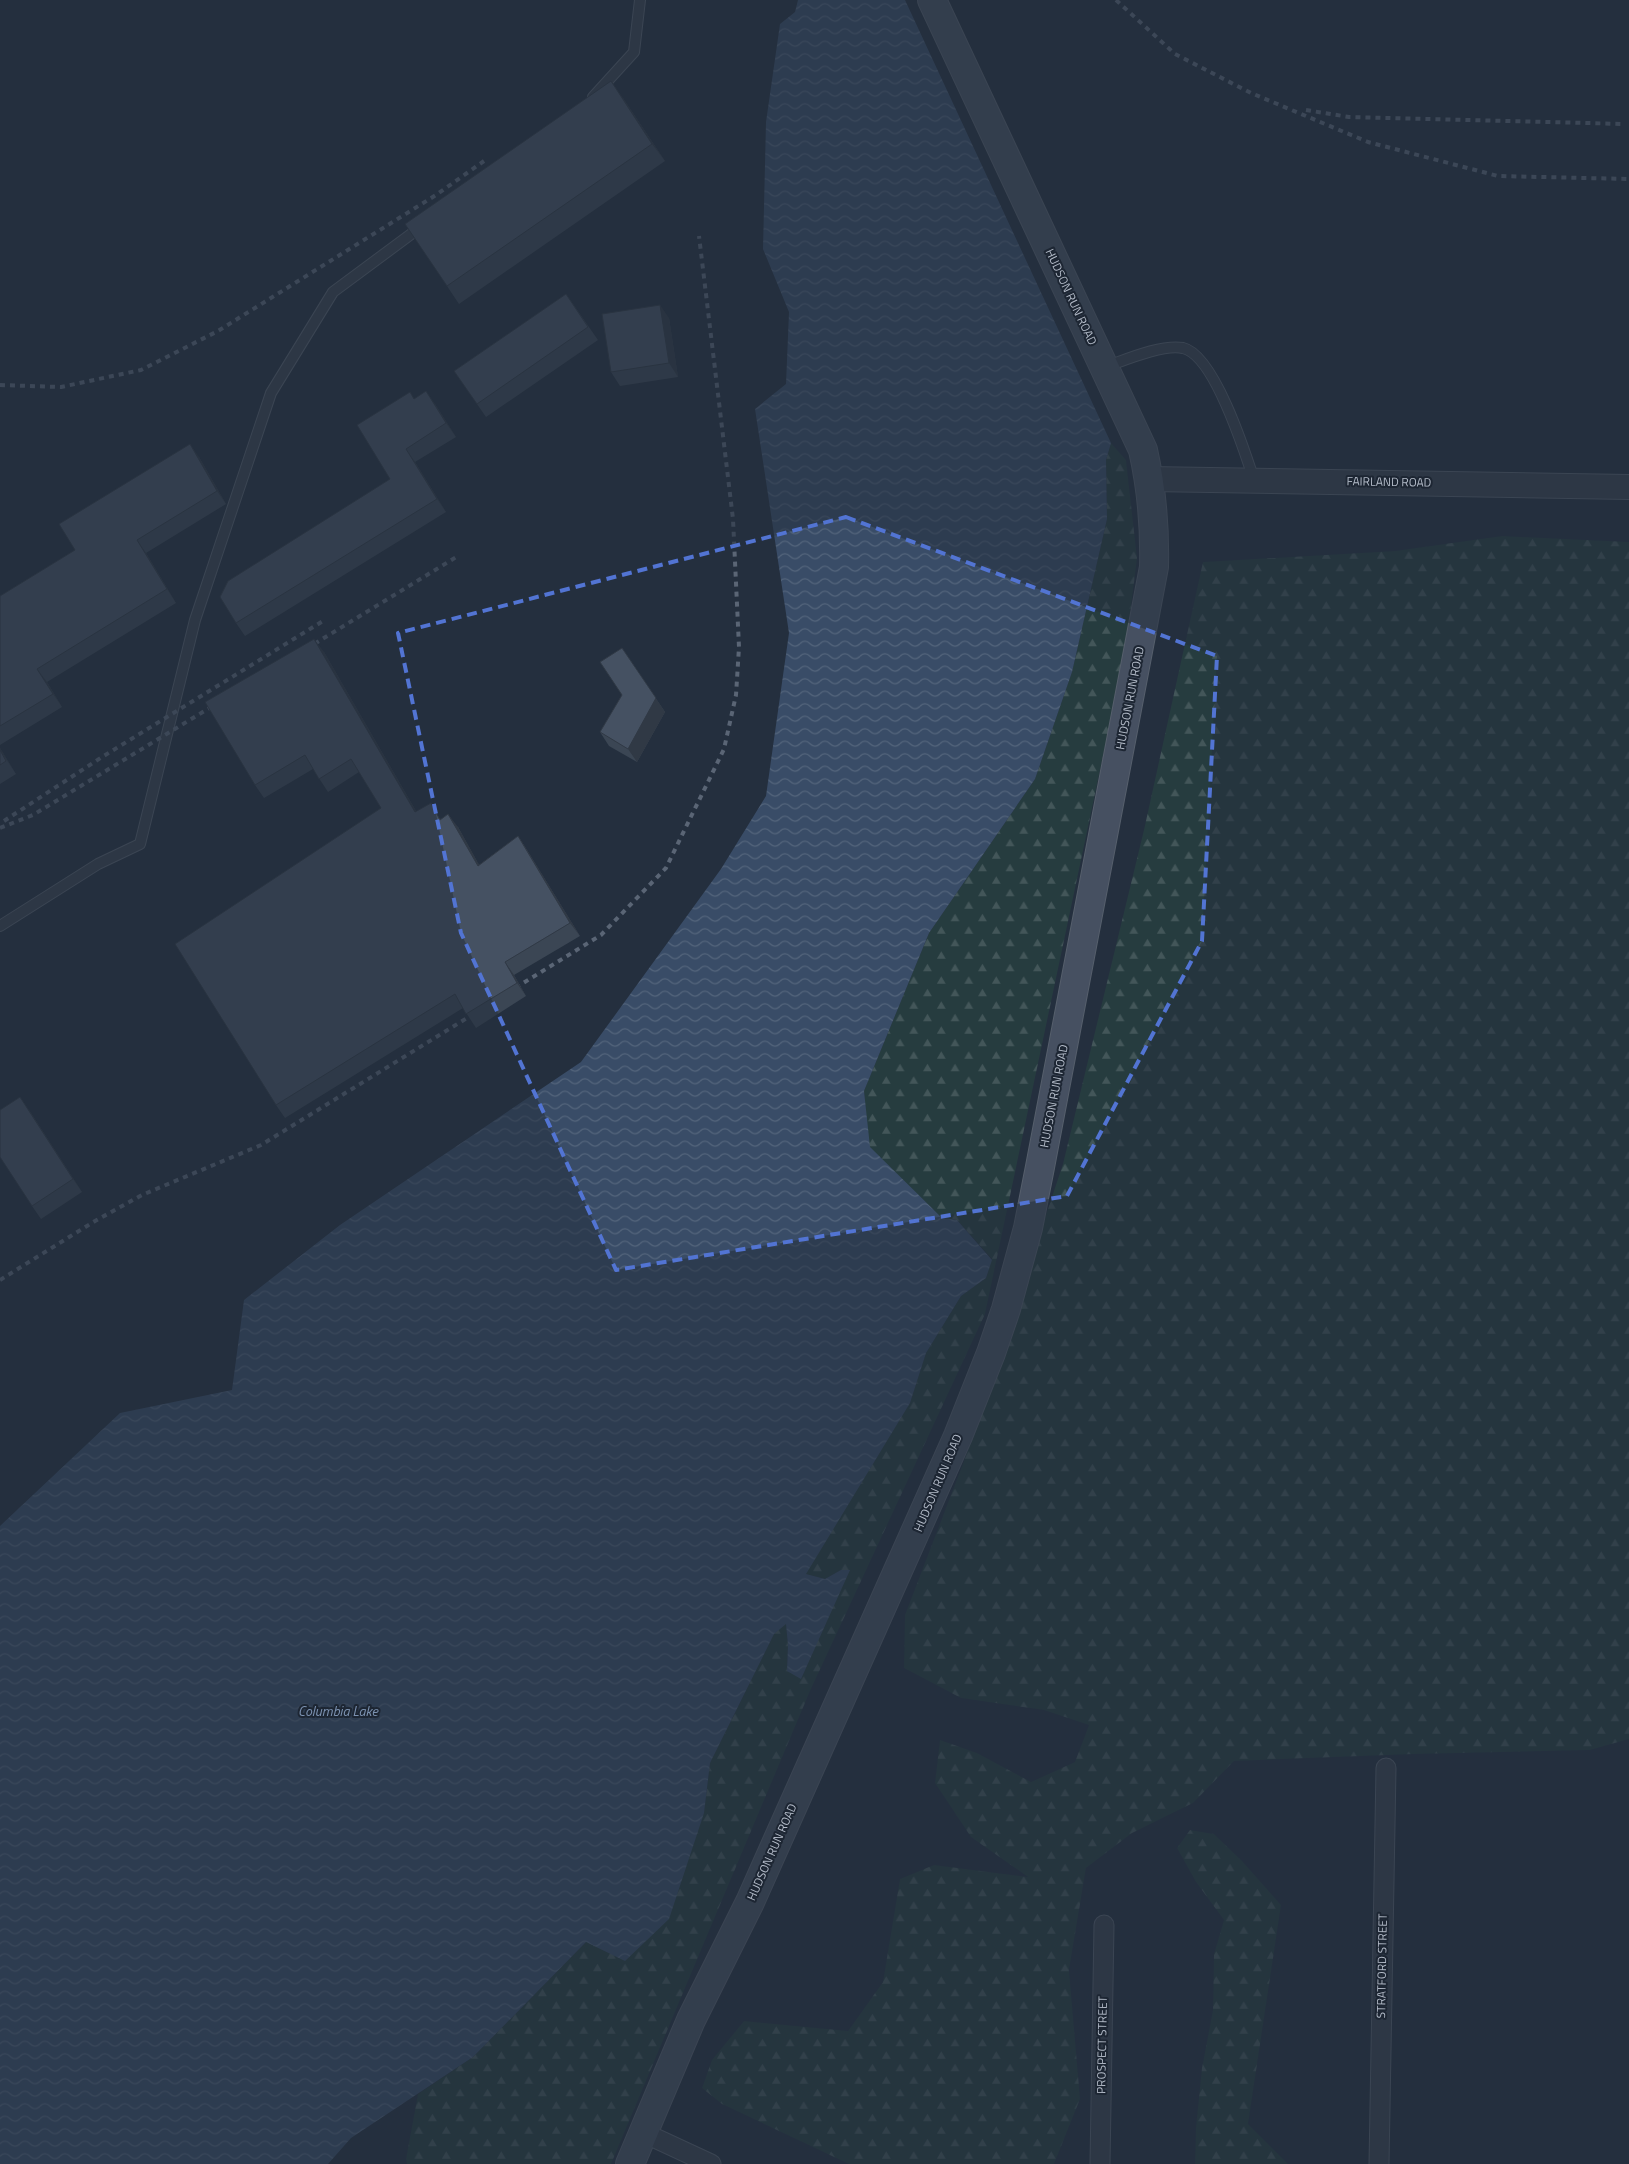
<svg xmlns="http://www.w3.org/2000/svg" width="1629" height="2164" font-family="'Titillium Web',sans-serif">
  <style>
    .forest { fill: url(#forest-firs) }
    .water { fill: url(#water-waves) }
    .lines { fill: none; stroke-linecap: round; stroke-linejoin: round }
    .service-casing { stroke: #565f6c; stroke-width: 12 }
    .minor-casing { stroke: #565f6c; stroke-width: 21 }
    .tertiary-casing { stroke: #565f6c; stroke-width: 26 }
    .secondary-casing { stroke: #565f6c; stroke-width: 30 }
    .service { stroke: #38414e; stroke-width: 10 }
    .minor { stroke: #38414e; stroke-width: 19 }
    .tertiary { stroke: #38414e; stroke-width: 24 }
    .secondary { stroke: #465061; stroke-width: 28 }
    .rail { stroke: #5a6575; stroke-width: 4; stroke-dasharray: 5 5; stroke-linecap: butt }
    .wall { fill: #3b4654 }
    .shaded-wall { fill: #303945 }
    .building { fill: #455162; stroke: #303945 }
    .marked { fill: none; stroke: #5274d3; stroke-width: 4; stroke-dasharray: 10 6; stroke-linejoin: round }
    .labels { text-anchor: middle; stroke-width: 4; stroke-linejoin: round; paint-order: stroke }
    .street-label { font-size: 12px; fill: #b4bcc9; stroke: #1d2633 }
    .water-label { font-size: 14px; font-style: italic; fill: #7c92b1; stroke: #1d2633 }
  </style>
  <defs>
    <pattern id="forest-firs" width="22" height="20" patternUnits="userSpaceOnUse" patternTransform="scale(1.25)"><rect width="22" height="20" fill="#263c3f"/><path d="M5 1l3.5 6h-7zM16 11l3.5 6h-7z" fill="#435659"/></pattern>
    <pattern id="water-waves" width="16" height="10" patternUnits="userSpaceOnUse" patternTransform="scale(1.25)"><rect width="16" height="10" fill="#394c67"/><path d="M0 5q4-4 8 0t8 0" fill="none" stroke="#53647b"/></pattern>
  </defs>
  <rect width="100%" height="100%" fill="#242f3e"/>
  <path class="forest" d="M1111,443L1126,460L1137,558L1126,647L985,1314L810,1691L611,2164H407L406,2159L418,2094L473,2057L586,1942L704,1813L710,1763L774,1634L786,1623L788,1645L787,1671L850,1570H841L825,1579L805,1574L910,1403L926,1353L961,1296L986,1278L992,1259L957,1220L942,1218L869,1147L864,1091L929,933L1035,779L1072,672L1107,519L1106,460Z
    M1502,536L1629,542V1739L1590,1750L1414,1754L1234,1761L1193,1803L1132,1833L1086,1868L1069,1970L1080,2099L1054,2164H849L722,2104L702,2088L712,2060L744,2021L848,2031L883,1982L900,1879L934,1865L1028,1877L971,1837L935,1783L940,1740L977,1753L1031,1782L1075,1762L1089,1725L1044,1710L961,1698L904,1668L905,1615L964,1461L1063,1164L1144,830L1203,562L1395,551Z
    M1190,1830L1214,1834L1242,1861L1281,1905L1248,2124L1288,2164H1195L1196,2127L1202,2068L1213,2010L1214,1954L1224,1920L1196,1882L1177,1848Z"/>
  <path class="water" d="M798,0H905L1111,443L1106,460L1107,519L1072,672L1035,779L929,933L864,1091L870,1147L942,1218L957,1220L992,1260L986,1278L961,1296L926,1353L910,1403L806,1574L825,1579L841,1570H850L801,1679L787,1671L788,1645L786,1624L774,1634L710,1763L704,1813L669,1919L625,1961L586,1942L473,2057L351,2138L328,2164H0V1526L120,1413L232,1390L244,1300L340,1225L581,1062L721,869L766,796L789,633L755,409L786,384L789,312L763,249L766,122L780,24L795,12Z"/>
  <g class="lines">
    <defs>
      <path id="service" d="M593,97L634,52L640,0
        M1105,367C1125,360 1162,344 1183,348C1214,355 1245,452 1254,480
        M0,926L98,864L140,844L195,620L271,393L333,292L422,226"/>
      <path id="minor" d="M642,2132L711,2164
        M1100,2164L1104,1925
        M1379,2164L1386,1768"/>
      <path id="tertiary" d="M1149,479L1629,487"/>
      <path id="secondary" d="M630,2164L691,2020L750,1902L958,1436L991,1353L1006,1309L1028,1228L1040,1167L1154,567C1155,527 1152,490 1143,450L932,0"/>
    </defs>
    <use href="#service" class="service-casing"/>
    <use href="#minor" class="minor-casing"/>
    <use href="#tertiary" class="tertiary-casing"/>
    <use href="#secondary" class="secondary-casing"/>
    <use href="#service" class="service"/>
    <use href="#minor" class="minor"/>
    <use href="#tertiary" class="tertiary"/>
    <use href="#secondary" class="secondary"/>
    <path class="rail" d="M1116,0L1175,54L1251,93L1368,142L1498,176L1629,179
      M1306,110L1349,117L1625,124
      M0,385L61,387L141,370L218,331L436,195L484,161
      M306,649L458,556
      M4,821L102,757L323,621
      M0,828L33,815L221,701
      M507,993L601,935L666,868L724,749L736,695L739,647L733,519L699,236
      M0,1280L95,1221L142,1195L261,1145L480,1010"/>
  </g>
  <path class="wall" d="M623,98L665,161L459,304L447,286Z
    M566,294L598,340L486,417L454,371Z
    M669,318L678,377L620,386L611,372Z
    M414,399L435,404L456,437L415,462L446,512L245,636L236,623L390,479Z
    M199,457L226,504L146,553L176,603L47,682L62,707L0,745V596L75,550Z
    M622,648L665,712L637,762L609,746L600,732L622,695Z
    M324,652L416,811L441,819L458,827L479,865L518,836L527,850L580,936L514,975L526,996L476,1028L463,1008L285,1118L276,1105L381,808L359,772L328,792L313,769L264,798L255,785Z
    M0,748L16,774L0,784Z
    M29,1110L82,1192L41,1219L32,1206Z"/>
  <path class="shaded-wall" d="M611,81L623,98L665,161L652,144Z
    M660,305L669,318L678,377L669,363Z
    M426,391L435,404L456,437L446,423Z
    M190,444L199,457L226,504L217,491Z
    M406,449L415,462L446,512L437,499Z
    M137,540L146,553L176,603L167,589Z
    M314,639L324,652L424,825L415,812Z
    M622,648L665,712L637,762L628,749Z
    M37,669L47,682L62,707L53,694Z
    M0,748L16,774L0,750Z
    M448,814L458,827L487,879L478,866Z
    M518,836L527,850L580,936L570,923Z
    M505,962L514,975L526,996L517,983Z
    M20,1097L29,1110L82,1192L73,1179Z"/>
  <path class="building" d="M611,81L652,144L447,286L405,224Z
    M566,294L588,327L477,404L454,371Z
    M660,305L669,363L611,372L602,314Z
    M426,391L446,423L406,449L437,499L236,623L220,597L228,581L390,479L357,425L410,392L414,399Z
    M190,444L217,491L137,540L167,589L37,669L53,694L0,726V596L75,550L59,524Z
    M314,639L415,812L431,803L440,820L448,814L478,866L518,836L570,923L505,962L517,983L466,1014L455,994L276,1105L175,944L381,808L351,759L319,779L305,755L255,785L205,702Z
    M622,648L656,698L628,749L600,732L622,695L600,662Z
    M0,750L6,761L0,765Z
    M20,1097L73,1179L32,1206L0,1157V1110Z"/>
  <path d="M0 0H1629V2164H0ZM846,517L1217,656L1202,941L1067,1196L616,1270L461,933L398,633Z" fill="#242f3e" fill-opacity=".55" fill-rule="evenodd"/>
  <path class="marked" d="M846,517L1217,656L1202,941L1067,1196L616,1270L461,933L398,633Z"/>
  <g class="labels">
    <g class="street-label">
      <text transform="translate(1071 297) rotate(65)" y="4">HUDSON RUN ROAD</text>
      <text transform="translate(1389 482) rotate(1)" y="4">FAIRLAND ROAD</text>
      <text transform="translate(1130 698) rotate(-79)" y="4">HUDSON RUN ROAD</text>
      <text transform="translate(1054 1096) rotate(-79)" y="4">HUDSON RUN ROAD</text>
      <text transform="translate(938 1483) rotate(-67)" y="4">HUDSON RUN ROAD</text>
      <text transform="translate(772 1852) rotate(-66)" y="4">HUDSON RUN ROAD</text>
      <text transform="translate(1382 1966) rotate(-89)" y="4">STRATFORD STREET</text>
      <text transform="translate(1102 2045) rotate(-89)" y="4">PROSPECT STREET</text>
    </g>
    <g class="water-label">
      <text x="338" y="1716">Columbia Lake</text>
    </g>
  </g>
</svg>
